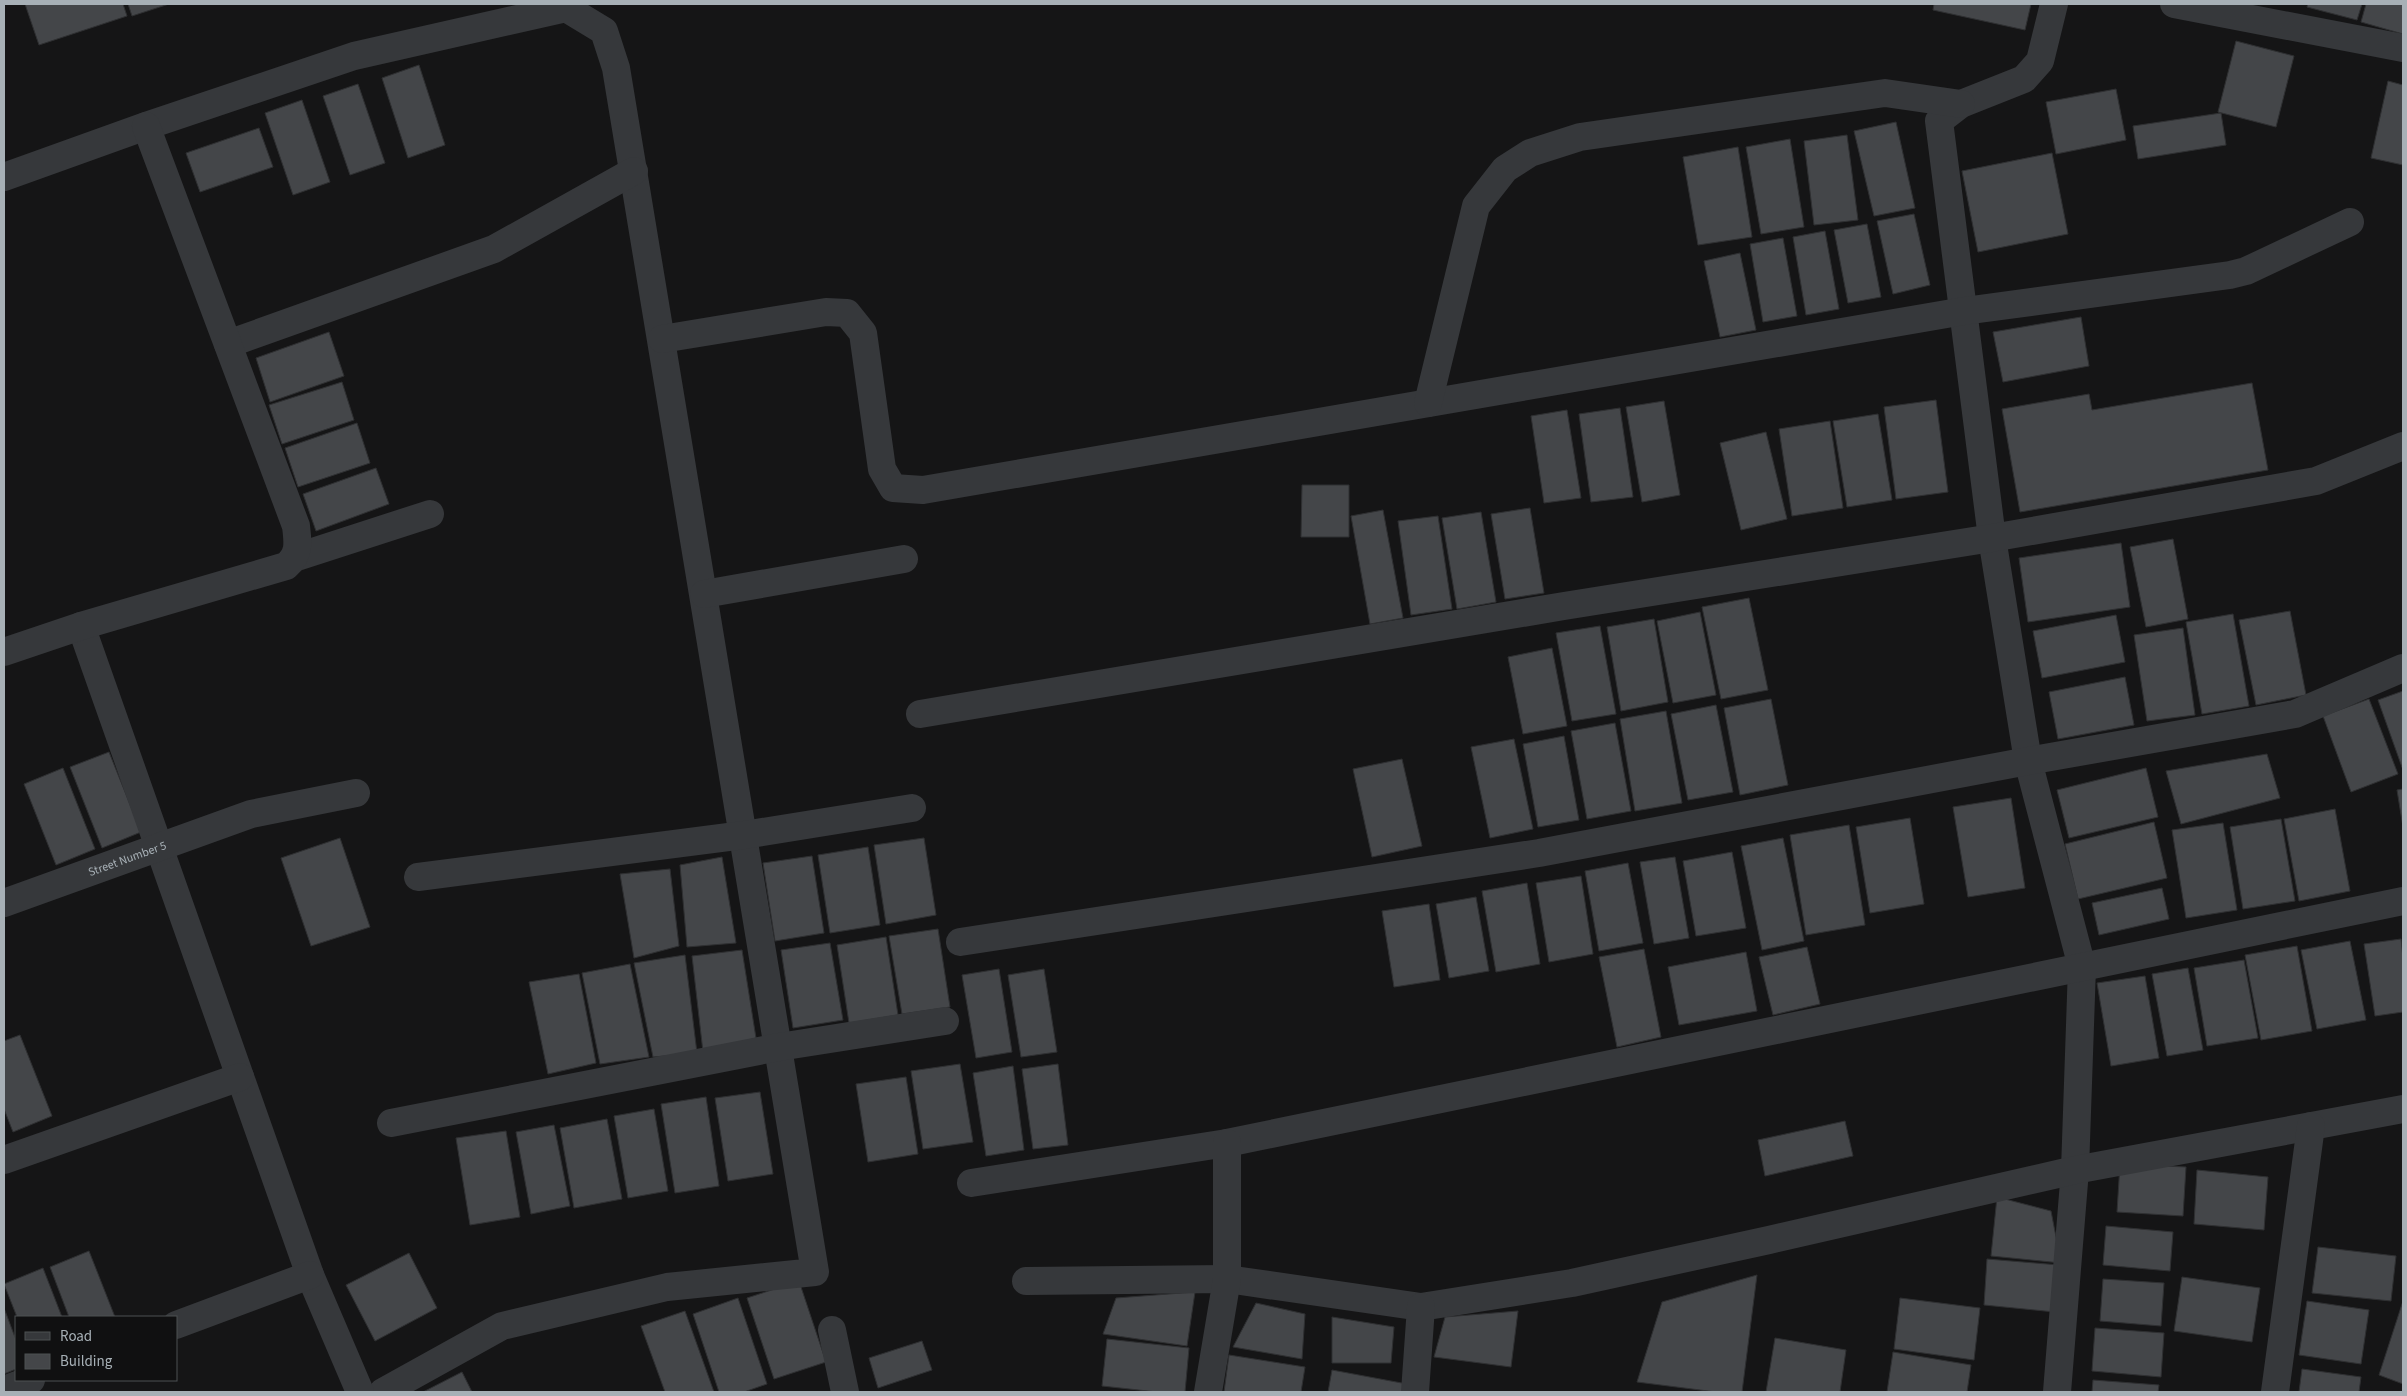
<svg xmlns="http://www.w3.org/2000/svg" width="2407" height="1396" font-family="'Source Sans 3',sans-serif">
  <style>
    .building { fill: #444649; stroke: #2f3032 }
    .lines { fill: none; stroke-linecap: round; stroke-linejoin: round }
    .minor { stroke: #36383b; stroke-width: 28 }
    .labels { text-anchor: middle; stroke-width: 4; stroke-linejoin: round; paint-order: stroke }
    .street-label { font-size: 12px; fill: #a7b0b6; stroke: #101011 }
  </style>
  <rect width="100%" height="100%" fill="#151516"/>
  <path class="building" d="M25,4H123L127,16L39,45Z
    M128,4H169L132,16Z
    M1934,4H2031L2025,30L1933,10Z
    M2308,4H2362L2357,20L2307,7Z
    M2366,4H2403V34L2361,22Z
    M2236,41L2294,56L2276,127L2218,112Z
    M419,65L445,145L408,158L382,78Z
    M2388,81L2403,85V165L2371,158Z
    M358,84L385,163L350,175L323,96Z
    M2116,89L2126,140L2056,154L2046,102Z
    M302,100L330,182L293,195L265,113Z
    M2221,113L2226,145L2138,159L2133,126Z
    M1896,122L1915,208L1874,216L1854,131Z
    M259,128L273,167L200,192L186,153Z
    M1847,135L1858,220L1814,225L1804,141Z
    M1790,139L1804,227L1761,234L1746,147Z
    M1738,147L1752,237L1698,245L1683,157Z
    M2052,153L2068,234L1978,252L1962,171Z
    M1914,214L1930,285L1893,294L1877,221Z
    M1867,224L1881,297L1848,303L1834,230Z
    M1825,231L1839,309L1806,315L1793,237Z
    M1783,238L1797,316L1763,322L1750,244Z
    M1740,253L1756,330L1720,337L1704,261Z
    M2081,317L2089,366L2003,382L1993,332Z
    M329,332L344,376L270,402L256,358Z
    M342,382L354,420L282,444L269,405Z
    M2252,383L2268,470L2020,512L2002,409L2089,394L2092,410Z
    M1936,400L1948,492L1896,499L1884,407Z
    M1664,401L1680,495L1642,502L1626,407Z
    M1620,408L1633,497L1591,502L1579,414Z
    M1567,410L1581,498L1544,503L1531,416Z
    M1878,414L1892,500L1847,507L1833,421Z
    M1830,421L1843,508L1792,516L1779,429Z
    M357,423L370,463L298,487L285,448Z
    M1766,432L1787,519L1741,530L1720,443Z
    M376,468L389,504L316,531L303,494Z
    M1302,485H1349V537H1301Z
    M1530,508L1544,593L1505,599L1491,514Z
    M1383,510L1403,618L1370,624L1351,516Z
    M1481,512L1496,602L1457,609L1442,518Z
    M1438,516L1452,609L1411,615L1398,521Z
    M2173,539L2188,619L2146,627L2130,547Z
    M2121,543L2130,607L2028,622L2019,558Z
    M1749,598L1768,690L1721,699L1702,607Z
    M2290,611L2306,695L2256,705L2239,620Z
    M1700,612L1716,695L1673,703L1657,621Z
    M2233,614L2249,706L2202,714L2186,622Z
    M2116,615L2125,662L2042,678L2033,631Z
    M1654,619L1668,702L1621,711L1607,627Z
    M1600,626L1616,714L1572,721L1556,633Z
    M2183,628L2195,715L2147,721L2134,635Z
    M1552,648L1567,726L1523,734L1508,657Z
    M2125,677L2134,725L2058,739L2049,692Z
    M2403,691V770L2378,700Z
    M1771,699L1788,785L1740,795L1724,708Z
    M2369,699L2398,774L2351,792L2323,716Z
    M1716,705L1733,792L1688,800L1671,714Z
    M1666,711L1682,803L1635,811L1620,719Z
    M1615,723L1631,811L1587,819L1571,731Z
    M1564,736L1579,820L1538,827L1523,744Z
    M1514,739L1533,829L1490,838L1471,747Z
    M109,752L141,832L102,848L70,767Z
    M2267,754L2280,798L2181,824L2166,771Z
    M1402,759L1422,846L1372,857L1353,769Z
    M63,768L95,849L56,865L24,784Z
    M2146,768L2158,817L2069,838L2057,790Z
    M2403,789V827L2397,790Z
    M2011,798L2025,888L1968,897L1953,807Z
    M2335,809L2350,891L2299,901L2284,819Z
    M1910,818L1924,904L1870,913L1856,827Z
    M2281,819L2295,901L2243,909L2230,827Z
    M2154,822L2167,878L2078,899L2065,844Z
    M2223,823L2237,910L2186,918L2172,830Z
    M1849,825L1865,925L1806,935L1790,835Z
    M340,838L370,927L311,946L281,858Z
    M924,838L936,915L886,924L874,845Z
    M1783,838L1804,941L1762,950L1741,846Z
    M868,847L880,925L830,933L818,855Z
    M1732,852L1746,928L1696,936L1683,861Z
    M812,856L824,933L775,941L763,863Z
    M722,857L736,943L687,947L680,865Z
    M1675,857L1689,938L1654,944L1640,862Z
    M1628,863L1643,943L1599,951L1585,871Z
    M670,869L679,946L634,958L620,874Z
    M1581,876L1593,954L1549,962L1536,883Z
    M1527,883L1540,964L1496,972L1482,891Z
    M2162,888L2169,919L2099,935L2092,903Z
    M1476,897L1489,971L1449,978L1436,904Z
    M1429,904L1440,980L1394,987L1382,911Z
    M938,929L950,1007L902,1014L889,936Z
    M886,937L898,1015L849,1023L837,945Z
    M2401,939L2403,958V1012L2375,1016L2364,944Z
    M2350,941L2366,1020L2317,1029L2301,950Z
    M830,943L843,1020L793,1028L781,950Z
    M2297,946L2312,1031L2261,1040L2245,955Z
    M1807,947L1820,1004L1773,1015L1759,957Z
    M1644,949L1661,1037L1617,1047L1599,957Z
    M742,950L756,1038L703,1052L692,956Z
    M1746,952L1757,1011L1679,1025L1668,967Z
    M685,955L697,1053L653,1057L634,963Z
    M2244,960L2258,1038L2207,1046L2194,968Z
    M630,964L649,1057L600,1064L582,973Z
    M2188,968L2203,1050L2167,1056L2152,974Z
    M999,969L1012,1052L976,1058L962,975Z
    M1044,969L1057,1052L1021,1057L1008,975Z
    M579,974L596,1063L548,1074L529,982Z
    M2145,976L2159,1058L2111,1066L2097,983Z
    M20,1035L52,1116L13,1132L4,1109V1041Z
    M960,1064L973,1142L923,1149L911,1071Z
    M1058,1064L1068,1145L1033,1149L1022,1069Z
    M1013,1066L1024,1150L986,1156L973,1073Z
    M906,1077L918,1154L868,1162L856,1084Z
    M760,1092L773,1174L728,1181L715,1098Z
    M706,1097L719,1186L675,1193L661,1104Z
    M654,1109L668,1191L628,1198L614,1116Z
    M607,1119L622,1199L574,1208L560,1128Z
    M1845,1121L1853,1156L1765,1176L1758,1140Z
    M554,1125L570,1206L531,1214L516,1132Z
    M506,1131L520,1217L470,1225L456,1138Z
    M2120,1164L2186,1167L2183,1216L2117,1212Z
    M2197,1170L2268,1177L2264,1230L2194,1224Z
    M1997,1197L2051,1211L2061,1263L1991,1256Z
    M2106,1226L2173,1232L2170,1271L2103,1265Z
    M2318,1247L2396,1256L2391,1301L2312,1293Z
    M89,1251L115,1317H69L50,1267Z
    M409,1253L437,1308L375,1341L346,1285Z
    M1987,1259L2059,1265L2055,1312L1984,1305Z
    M43,1268L62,1317H17L4,1284Z
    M1757,1275L1742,1392H1716L1637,1382L1662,1302Z
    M2182,1277L2260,1288L2252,1342L2174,1331Z
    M2103,1279L2164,1283L2161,1326L2100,1321Z
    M799,1281L826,1362L774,1379L747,1298Z
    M1195,1292L1187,1346L1103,1334L1116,1298Z
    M738,1298L767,1384L744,1392H719L693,1314Z
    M1900,1298L1980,1308L1974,1360L1894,1349Z
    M2307,1301L2369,1310L2361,1364L2299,1355Z
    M2403,1301V1384L2379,1375Z
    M1256,1303L1305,1314L1302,1359L1233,1347Z
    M4,1308L16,1340V1369L4,1374Z
    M685,1311L714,1392H665L641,1326Z
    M1518,1311L1511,1367L1434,1357L1445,1317Z
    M1332,1317L1394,1327L1391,1363H1332Z
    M2095,1328L2164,1333L2161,1377L2092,1371Z
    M1775,1338L1846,1350L1840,1392H1766Z
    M1107,1339L1189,1348L1185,1392H1157L1102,1386Z
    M922,1341L932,1370L878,1388L869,1358Z
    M1893,1352L1971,1365L1967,1392H1887Z
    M1229,1355L1305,1367L1301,1392H1224Z
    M2302,1369L2361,1377L2359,1392H2299Z
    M1332,1370L1407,1384L1405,1392H1328Z
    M462,1372L472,1392H423Z
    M2093,1380L2159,1385L2158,1392H2092Z"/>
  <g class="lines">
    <g class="minor">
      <path d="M2054,4L2040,61L2024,79L1961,104L1939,121L1992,538L2028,761L2082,967L2075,1170L2057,1392"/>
      <path d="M2174,4L2403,48"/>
      <path d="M4,177L146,126L354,56L566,8L604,31L616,68L815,1272L667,1287L502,1326L383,1392"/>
      <path d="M662,339L826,312L847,313L863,333L882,469L893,488L923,490L1964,311L2230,275L2246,271L2350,222"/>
      <path d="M228,344L494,249L634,171"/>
      <path d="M1428,403L1476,206L1505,169L1530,153L1580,137L1885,93L1961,104"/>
      <path d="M294,558L430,514"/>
      <path d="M704,594L904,559"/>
      <path d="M81,626L310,1275L360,1392"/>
      <path d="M4,652L81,626L286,566C300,554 298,543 296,526L146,126"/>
      <path d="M920,714L1564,606L1992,538L2316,481L2403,446"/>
      <path d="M418,877L744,835L912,808"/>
      <path id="s1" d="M4,903L251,814L356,793"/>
      <path d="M960,942L1539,853L2028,761L2295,714L2403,668"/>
      <path d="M391,1123L779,1047L945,1021"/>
      <path d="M4,1160L240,1077"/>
      <path d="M971,1183L1227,1143L2403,901"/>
      <path d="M1026,1281L1227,1279L1421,1307L1572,1283L1769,1240L2075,1170L2403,1109"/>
      <path d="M176,1325L310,1275"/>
      <path d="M832,1330L845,1392"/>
      <path d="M4,1390L31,1380"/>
      <path d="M1208,1392L1227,1279V1143"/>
      <path d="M1415,1392L1421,1307"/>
      <path d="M2275,1392L2311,1126"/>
    </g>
  </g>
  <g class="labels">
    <g class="street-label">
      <text dy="4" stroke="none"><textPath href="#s1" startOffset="131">Street Number 5</textPath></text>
    </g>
  </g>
  <rect width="2407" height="1396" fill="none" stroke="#a7b0b6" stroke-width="10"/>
  <rect x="15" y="1316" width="162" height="65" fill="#101011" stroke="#4c5053"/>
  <rect x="25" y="1332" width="25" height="8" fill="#36383b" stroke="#4c5053"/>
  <text x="60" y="1341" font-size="15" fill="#a7b0b6">Road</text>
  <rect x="25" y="1354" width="25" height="15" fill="#444649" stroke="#4c5053"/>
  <text x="60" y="1366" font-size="15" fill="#a7b0b6">Building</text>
</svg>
